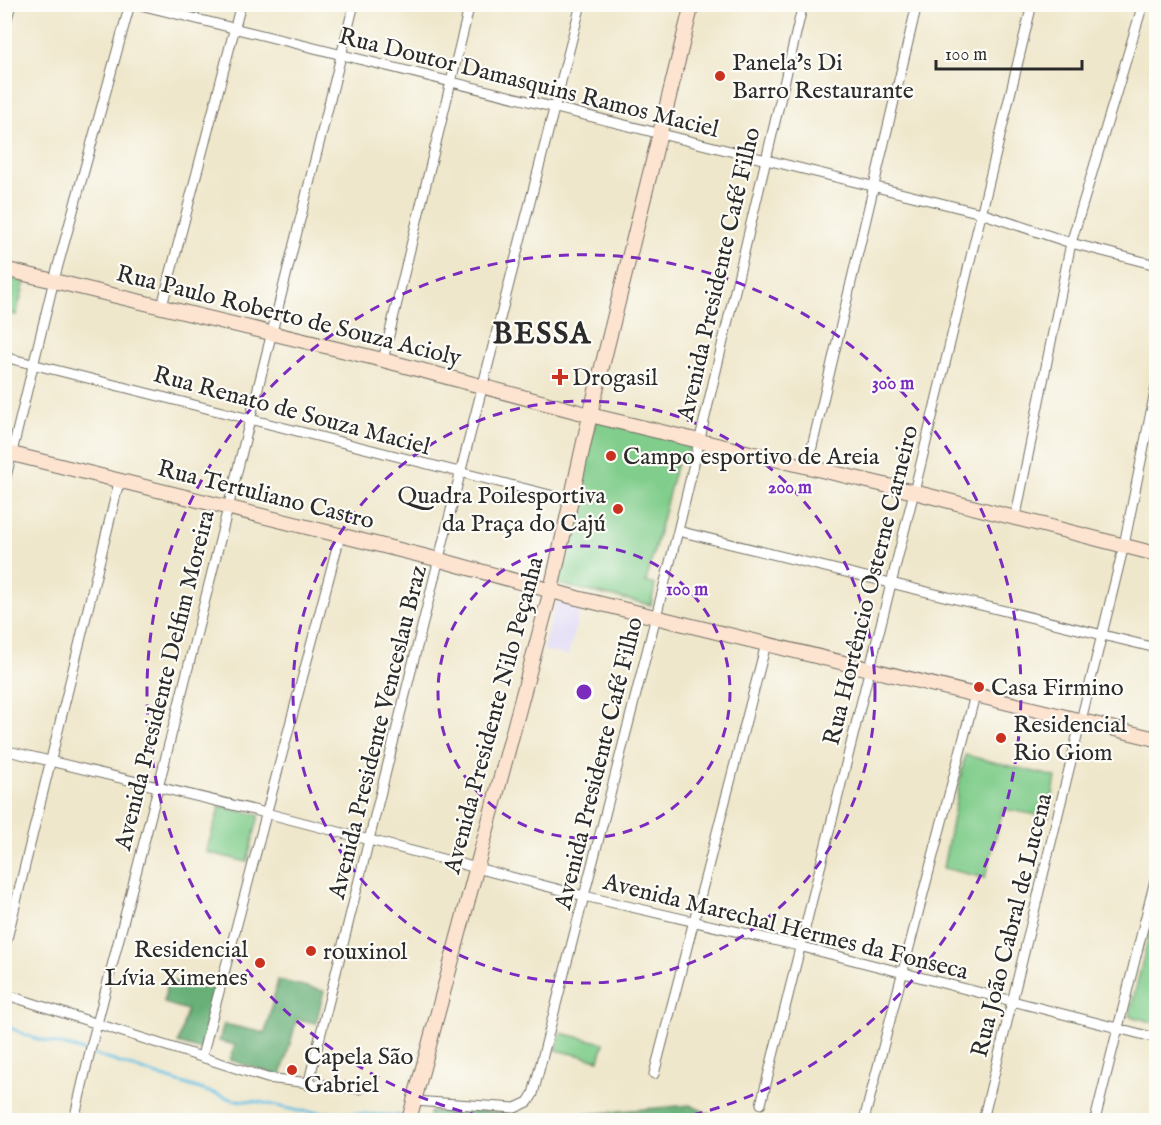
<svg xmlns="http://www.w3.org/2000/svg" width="1161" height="1125" font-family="'IM FELL English',serif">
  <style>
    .built { fill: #ddd5f6 }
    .green { fill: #81cd8c; stroke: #567c5c; stroke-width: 1.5 }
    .forest { fill: #68b078; stroke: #4a6e52; stroke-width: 1.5 }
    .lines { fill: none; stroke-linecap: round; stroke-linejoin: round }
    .stream { stroke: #65bfe3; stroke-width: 3 }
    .street-casing { stroke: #706d63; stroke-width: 11 }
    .secondary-casing { stroke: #706d63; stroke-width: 16 }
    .street { stroke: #fff; stroke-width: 9 }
    .secondary { stroke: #fde4d1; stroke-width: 14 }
    .ring { fill: none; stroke: #7b2cbf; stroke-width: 3; stroke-dasharray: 10 8 }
    .poi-dot { fill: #c8321e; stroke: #fdfcf7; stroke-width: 2 }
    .labels { text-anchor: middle; stroke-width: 4.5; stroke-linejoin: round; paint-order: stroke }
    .poi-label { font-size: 24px; fill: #2b2b2b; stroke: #fdfcf7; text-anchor: start }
    .street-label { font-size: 24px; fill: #2b2b2b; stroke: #fdfcf7 }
    .district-label { font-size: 30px; font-weight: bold; letter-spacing: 1.5px; fill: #2b2b2b; stroke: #fdfcf7 }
    .centre { fill: #7b2cbf; stroke: #fdfcf7; stroke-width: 3 }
    .ring-label { font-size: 18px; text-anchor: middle; font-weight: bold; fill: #7b2cbf; stroke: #fdfcf7; stroke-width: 4.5; stroke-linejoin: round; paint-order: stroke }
  </style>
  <rect width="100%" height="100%" fill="#fdfcf7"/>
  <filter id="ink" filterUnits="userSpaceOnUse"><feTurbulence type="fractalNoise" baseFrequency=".0167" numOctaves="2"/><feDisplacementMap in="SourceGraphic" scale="12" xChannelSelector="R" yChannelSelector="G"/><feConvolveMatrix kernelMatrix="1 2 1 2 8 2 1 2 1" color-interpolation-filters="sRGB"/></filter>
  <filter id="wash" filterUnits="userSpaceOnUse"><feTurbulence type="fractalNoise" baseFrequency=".008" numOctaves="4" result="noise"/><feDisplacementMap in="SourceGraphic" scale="24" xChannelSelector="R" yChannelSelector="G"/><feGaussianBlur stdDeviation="1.35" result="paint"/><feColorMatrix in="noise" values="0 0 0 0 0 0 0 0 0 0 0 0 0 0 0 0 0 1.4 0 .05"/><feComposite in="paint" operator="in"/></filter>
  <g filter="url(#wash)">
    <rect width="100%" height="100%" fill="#efe7cb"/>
    <path class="built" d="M556,600L581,606L568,656L543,650Z"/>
    <path class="green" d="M5,277L25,282L16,315L5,312Z
      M596,420L690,444L686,464L677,462L646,582L655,585L651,605L557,584Z
      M965,755L1056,777L1049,817L1003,809L985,878L943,868Z
      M220,806L259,815L247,862L206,852Z
      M1156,906V1023L1129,1016Z
      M561,1033L604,1043L599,1060L556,1050Z"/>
    <path class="forest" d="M167,980L215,990L201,1050L178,1043L187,1010L164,1003Z
      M278,980L324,991L316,1023L297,1019L281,1076L230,1060L235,1045L219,1041L224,1024L265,1033Z
      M690,1105L722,1120H429L430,1112L475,1110L542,1118Z"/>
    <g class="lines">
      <path class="stream" d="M4,1025L33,1038L74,1048L234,1100L260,1102L299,1111L402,1116
        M419,1118L436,1120"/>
    </g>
  </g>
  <g filter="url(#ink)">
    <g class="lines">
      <defs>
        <path id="street" d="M136,4L981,213L1071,243L1156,265
          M4,30L11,4
          M162,306L241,4
          M4,357L570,500
          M383,360L470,4
          M807,468L917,4
          M4,485L54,280L130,4
          M1015,520L1071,243L1143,4
          M678,531L1156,648
          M4,750L266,813L584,896L799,946L1156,1038
          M4,951L119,482
          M4,994L267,1078L360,1089
          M202,1056L340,536
          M654,1074L766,644
          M308,1085L460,474L581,4
          M414,1101L515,1108L528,1102L533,1094L678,531L803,4
          M761,1104L914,492L1032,4
          M74,1120L91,1047L158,788L354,4
          M864,1120L975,695
          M983,1120L1124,545L1156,387
          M1095,1120L1156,876"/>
        <path id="secondary" d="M4,269L383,360L590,415L914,492L1156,554
          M4,452L440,560L577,598L1156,739
          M409,1120L551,590L590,415L692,4"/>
      </defs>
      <use href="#street" class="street-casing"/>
      <use href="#secondary" class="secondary-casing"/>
      <use href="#street" class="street"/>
      <use href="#secondary" class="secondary"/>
    </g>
  </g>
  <g class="ring">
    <circle cx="584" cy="692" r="146"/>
    <circle cx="584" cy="692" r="291"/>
    <path d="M497 1120A437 437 0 1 1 671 1120"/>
  </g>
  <g class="poi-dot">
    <circle cx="720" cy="76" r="6"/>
    <path d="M557 368h6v6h6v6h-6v6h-6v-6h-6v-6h6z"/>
    <circle cx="611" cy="456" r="6"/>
    <circle cx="618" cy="509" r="6"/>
    <circle cx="979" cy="687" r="6"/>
    <circle cx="1001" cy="738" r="6"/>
    <circle cx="311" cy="951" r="6"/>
    <circle cx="260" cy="963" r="6"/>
    <circle cx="292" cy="1070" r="6"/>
  </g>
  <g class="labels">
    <g class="poi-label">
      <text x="732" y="70">Panela's Di<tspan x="732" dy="28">Barro Restaurante</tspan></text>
      <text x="572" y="385">Drogasil</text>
      <text x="623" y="464">Campo esportivo de Areia</text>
      <text x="606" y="503" text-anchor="end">Quadra Poilesportiva<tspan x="606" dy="28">da Praça do Cajú</tspan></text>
      <text x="991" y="695">Casa Firmino</text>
      <text x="1013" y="732">Residencial<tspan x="1013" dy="28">Rio Giom</tspan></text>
      <text x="248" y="957" text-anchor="end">Residencial<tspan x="248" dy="28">Lívia Ximenes</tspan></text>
      <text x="323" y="959">rouxinol</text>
      <text x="304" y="1064">Capela São<tspan x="304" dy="28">Gabriel</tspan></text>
    </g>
    <g class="street-label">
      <text transform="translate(529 82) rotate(14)" y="8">Rua Doutor Damasquins Ramos Maciel</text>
      <text transform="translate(718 274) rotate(-77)" y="8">Avenida Presidente Café Filho</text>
      <text transform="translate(289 315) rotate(14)" y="8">Rua Paulo Roberto de Souza Acioly</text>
      <text transform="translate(292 410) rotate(15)" y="8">Rua Renato de Souza Maciel</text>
      <text transform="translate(266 494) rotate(14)" y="8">Rua Tertuliano Castro</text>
      <text transform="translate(870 585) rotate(-76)" y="8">Rua Hortêncio Osterne Carneiro</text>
      <text transform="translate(164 680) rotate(-76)" y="8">Avenida Presidente Delfim Moreira</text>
      <text transform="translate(493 715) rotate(-75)" y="8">Avenida Presidente Nilo Peçanha</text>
      <text transform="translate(377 732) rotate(-76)" y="8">Avenida Presidente Venceslau Braz</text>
      <text transform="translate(598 763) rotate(-76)" y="8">Avenida Presidente Café Filho</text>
      <text transform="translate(1011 925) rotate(-76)" y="8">Rua João Cabral de Lucena</text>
      <text transform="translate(786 926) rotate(14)" y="8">Avenida Marechal Hermes da Fonseca</text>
    </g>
    <g class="district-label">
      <text x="542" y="343">BESSA</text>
    </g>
  </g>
  <circle cx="584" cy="692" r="9" class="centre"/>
  <g class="ring-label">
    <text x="893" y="389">300 m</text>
    <text x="790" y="493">200 m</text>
    <text x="687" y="595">100 m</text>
  </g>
  <rect width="1161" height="1125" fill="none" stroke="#fdfcf7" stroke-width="24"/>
  <path d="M936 60v9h146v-9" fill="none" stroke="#2b2b2b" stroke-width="3"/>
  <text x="945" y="60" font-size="18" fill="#2b2b2b" stroke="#fdfcf7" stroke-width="4.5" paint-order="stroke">100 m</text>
</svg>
